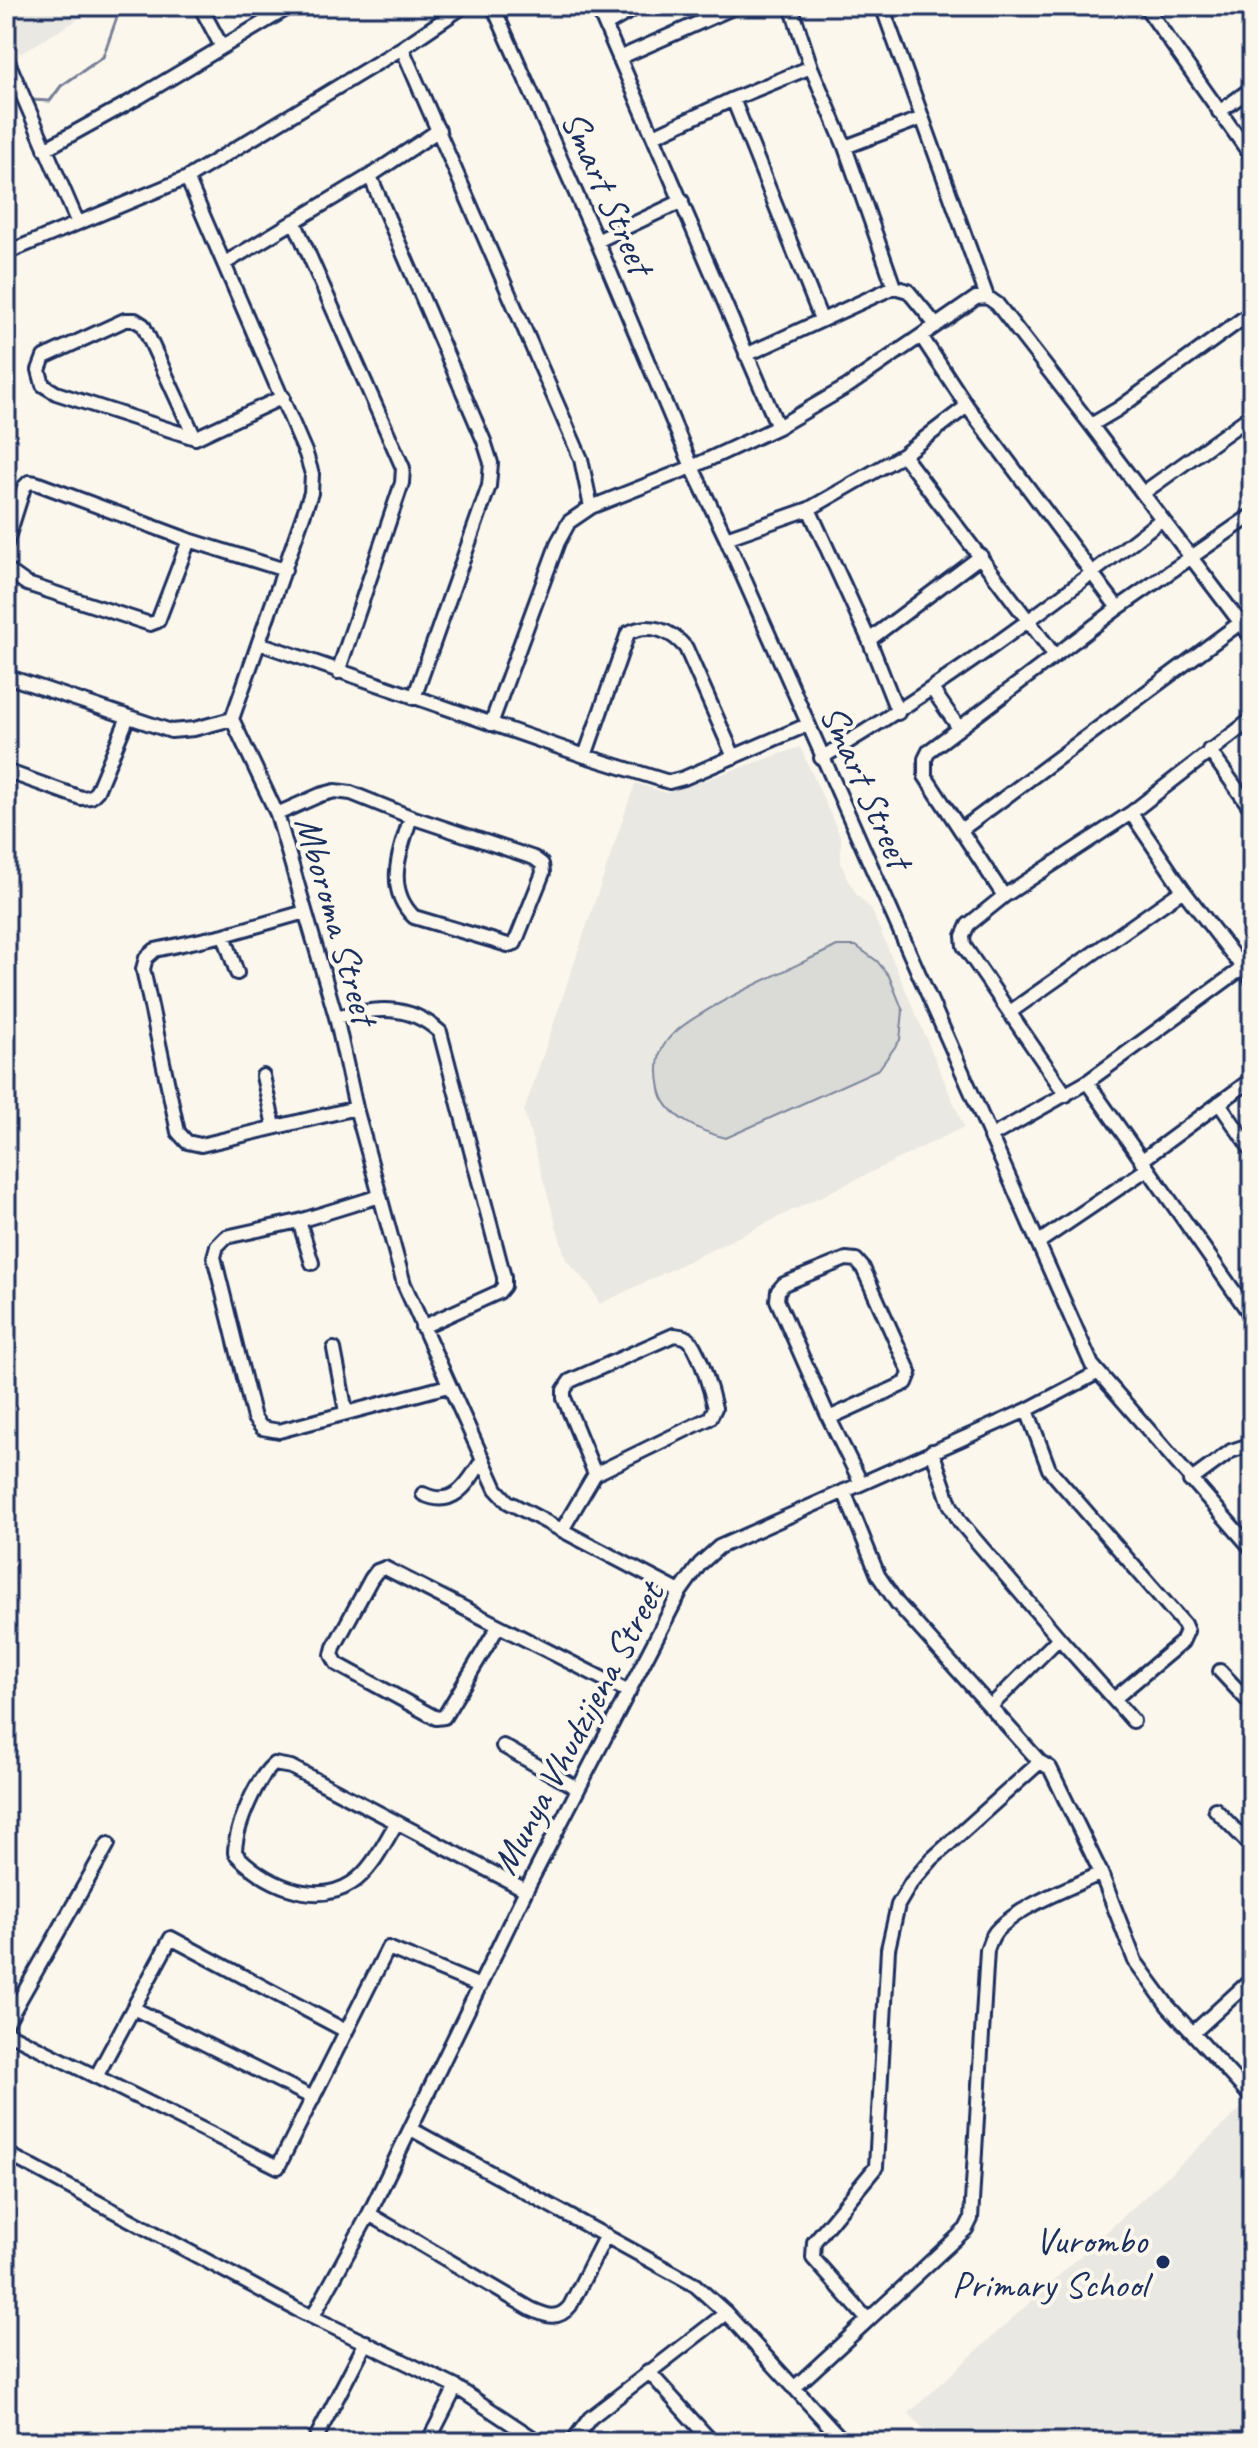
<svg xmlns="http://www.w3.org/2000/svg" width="1258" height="2448" font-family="Caveat,sans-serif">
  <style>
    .built { fill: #eae8e2 }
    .pitch { fill: #dadad7; stroke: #7a849a; stroke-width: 2 }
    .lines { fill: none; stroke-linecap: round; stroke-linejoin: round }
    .stream { stroke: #747e96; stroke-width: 3 }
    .minor-casing { stroke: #1b2f5e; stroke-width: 18 }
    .minor { stroke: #fbf7ec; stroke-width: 12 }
    .poi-dot { fill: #1b2f5e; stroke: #fbf7ec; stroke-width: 3 }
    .labels { text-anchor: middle; stroke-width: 8; stroke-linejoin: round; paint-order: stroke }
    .street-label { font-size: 38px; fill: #1b2f5e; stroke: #fbf7ec }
    .poi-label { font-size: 38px; fill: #1b2f5e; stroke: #fbf7ec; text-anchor: end }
  </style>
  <rect width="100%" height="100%" fill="#fbf7ec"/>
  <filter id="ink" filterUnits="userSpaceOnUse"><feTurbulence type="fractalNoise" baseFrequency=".0125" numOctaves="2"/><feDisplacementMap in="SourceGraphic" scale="16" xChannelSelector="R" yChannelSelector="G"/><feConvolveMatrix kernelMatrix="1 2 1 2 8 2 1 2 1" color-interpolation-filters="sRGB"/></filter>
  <g filter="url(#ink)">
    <path class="built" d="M6,6H100L20,54Z
      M800,747L841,838V863L847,879L857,895L871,909L964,1127L600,1304L590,1286L566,1260L524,1111L635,783L667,793Z
      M1246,2104L1252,2111V2442H933L909,2413Z"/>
    <path class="pitch" d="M837,946H856L877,961L889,976L903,1011L900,1040L879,1069L726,1138C702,1132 665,1117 660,1089C657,1074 656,1055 666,1042C686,1012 799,965 837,946Z"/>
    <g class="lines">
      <path class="stream" d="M6,100H22
        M30,100L50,101L61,86L103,57L121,6"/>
      <defs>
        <path id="minor" d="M200,6L222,47
          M493,6L597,241L692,467L726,538L1092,1365L1252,1549
          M597,6L778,427
          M791,6L811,67L845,147L894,287L908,291L936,325
          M882,6L987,297
          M1145,6L1252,157
          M606,25L639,6
          M402,48L581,459L591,507
          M6,57L77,221
          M619,58L737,6
          M733,99L821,319
          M1219,112L1252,88
          M654,136L733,99L811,67
          M845,147L922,118
          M45,149L139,97L291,6
          M370,176L484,441L491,463L489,486L414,698
          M187,178L306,454L312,474L311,493L232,719L277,814L336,1017L356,1108L404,1284L496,1489L508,1502L680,1592
          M294,221L403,468L402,483L338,672
          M597,241L682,201
          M6,253L187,178L402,48L464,6
          M225,263L370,176L439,130
          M921,336L967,406L1118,608
          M746,355L894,287
          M1091,425L1252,638
          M195,438L56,393L43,385L39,370L44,357L125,320H135L143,325L195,438L283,397
          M903,455L1055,656
          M1143,493L1252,415
          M809,509L869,640L898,713
          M726,538L809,509L903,455L967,406
          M6,544L24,487L29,482L36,483L189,540L285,570
          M6,569L27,584L150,624L158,621L189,540
          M869,640L981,556
          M259,643L585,756L669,782L684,778L807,725
          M6,676L171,731L194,729L232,719
          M932,689L959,728
          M491,724L558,542L569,522L591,507L692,467L778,427L848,386L976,298L987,297L997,304L1091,425L1118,409L1252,312
          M1209,750L1252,810
          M585,756L628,633C649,622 671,630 686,648L734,757
          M821,758C941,688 1053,604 1162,519
          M6,771L81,798L91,797L97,791L128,717
          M1131,813L1183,890L1252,980
          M277,814L320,795L335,791L351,793L411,817L534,858L542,864L543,873L515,943L508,945L414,917C384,888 400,851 411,817
          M961,830L1252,614
          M1004,896L925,776V759L929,751L1118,608L1252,515
          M305,912L224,935L155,950L146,958L143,969L178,1132L187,1142L201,1145L356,1108
          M224,935L237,973
          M1010,1012L1183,890
          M336,1017C375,1009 407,1002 440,1032L504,1277V1286L499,1292L422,1327
          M263,1076L274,1126
          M1087,1082L1252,1317
          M1066,1095L964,946L963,936L968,925L1004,896L1131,813L1252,719
          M1219,1103L1252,1151
          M990,1137L1087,1082L1252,961
          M1141,1161L1252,1079
          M380,1196L299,1221L226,1237L217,1246L214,1257L254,1418L262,1428L279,1431L448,1386
          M299,1221L312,1263
          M1039,1242L1147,1169
          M334,1349L346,1412
          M1027,1410L1049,1469L1184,1624L1187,1631L1182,1642L1114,1699
          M829,1418L906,1383L910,1373L863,1268L856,1260L846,1259L784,1284L778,1291L777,1300L829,1418L861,1483
          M932,1451L950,1504L960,1522L1059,1638L990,1707
          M1190,1481L1231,1451L1252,1444
          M844,1491L878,1575L897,1603L1040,1762L1050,1768L1101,1873L1135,1961L1168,2006L1252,2098
          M423,1494C454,1509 468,1483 483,1459
          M562,1530L595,1474L710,1418L715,1408C711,1391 701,1356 691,1342C686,1336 681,1336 674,1335L570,1381L564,1390V1398L595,1474
          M498,1627L444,1717L436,1718L337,1664L332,1655L334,1647L371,1579L377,1571L385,1568L629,1692
          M1059,1638L1133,1721
          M1220,1671L1252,1705
          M503,1746L578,1789
          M1040,1762L932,1859L911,1883L898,1905L888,1949L876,2167L814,2242L813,2258L868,2320L966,2229L971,2219L987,1950C990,1942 992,1934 999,1928C1026,1903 1068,1889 1101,1873
          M1215,1809L1252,1847
          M396,1824C384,1843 372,1870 352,1883C314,1908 261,1882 235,1853C235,1829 255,1780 274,1764L291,1767L526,1890
          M133,2008L313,2098
          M6,2024L108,1844
          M6,2032L278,2167L388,1948L480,1986
          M1194,2032L1252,1979
          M96,2077L171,1938L346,2031
          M411,2129L695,2285L726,2313L844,2442
          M6,2153L296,2309L456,2387L539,2442
          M369,2214L531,2309C546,2316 558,2321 570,2306L606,2235
          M313,2316L369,2214L526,1890L680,1592L700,1564L719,1547L1027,1410L1097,1373
          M648,2371L712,2442
          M794,2388L868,2320
          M314,2442L366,2342
          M428,2442L456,2387
          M572,2442L590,2418L726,2313"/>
      </defs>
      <use href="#minor" class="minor-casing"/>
      <use href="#minor" class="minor"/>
    </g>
  </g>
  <circle class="poi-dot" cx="1163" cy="2262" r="8"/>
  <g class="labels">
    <g class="street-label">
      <text transform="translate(608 192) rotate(66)" y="13">Smart Street</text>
      <text transform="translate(867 786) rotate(66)" y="13">Smart Street</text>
      <text transform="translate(337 920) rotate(74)" y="13">Mboroma Street</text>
      <text transform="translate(577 1728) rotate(-62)" y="13">Munya Vhudzijena Street</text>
    </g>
    <g class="poi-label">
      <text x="1147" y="2253">Vurombo<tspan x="1147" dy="44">Primary School</tspan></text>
    </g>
  </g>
  <rect width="1258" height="2448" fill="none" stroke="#fbf7ec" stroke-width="32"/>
  <rect x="16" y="16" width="1226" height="2416" fill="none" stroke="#1b2f5e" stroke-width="3" filter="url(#ink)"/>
</svg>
